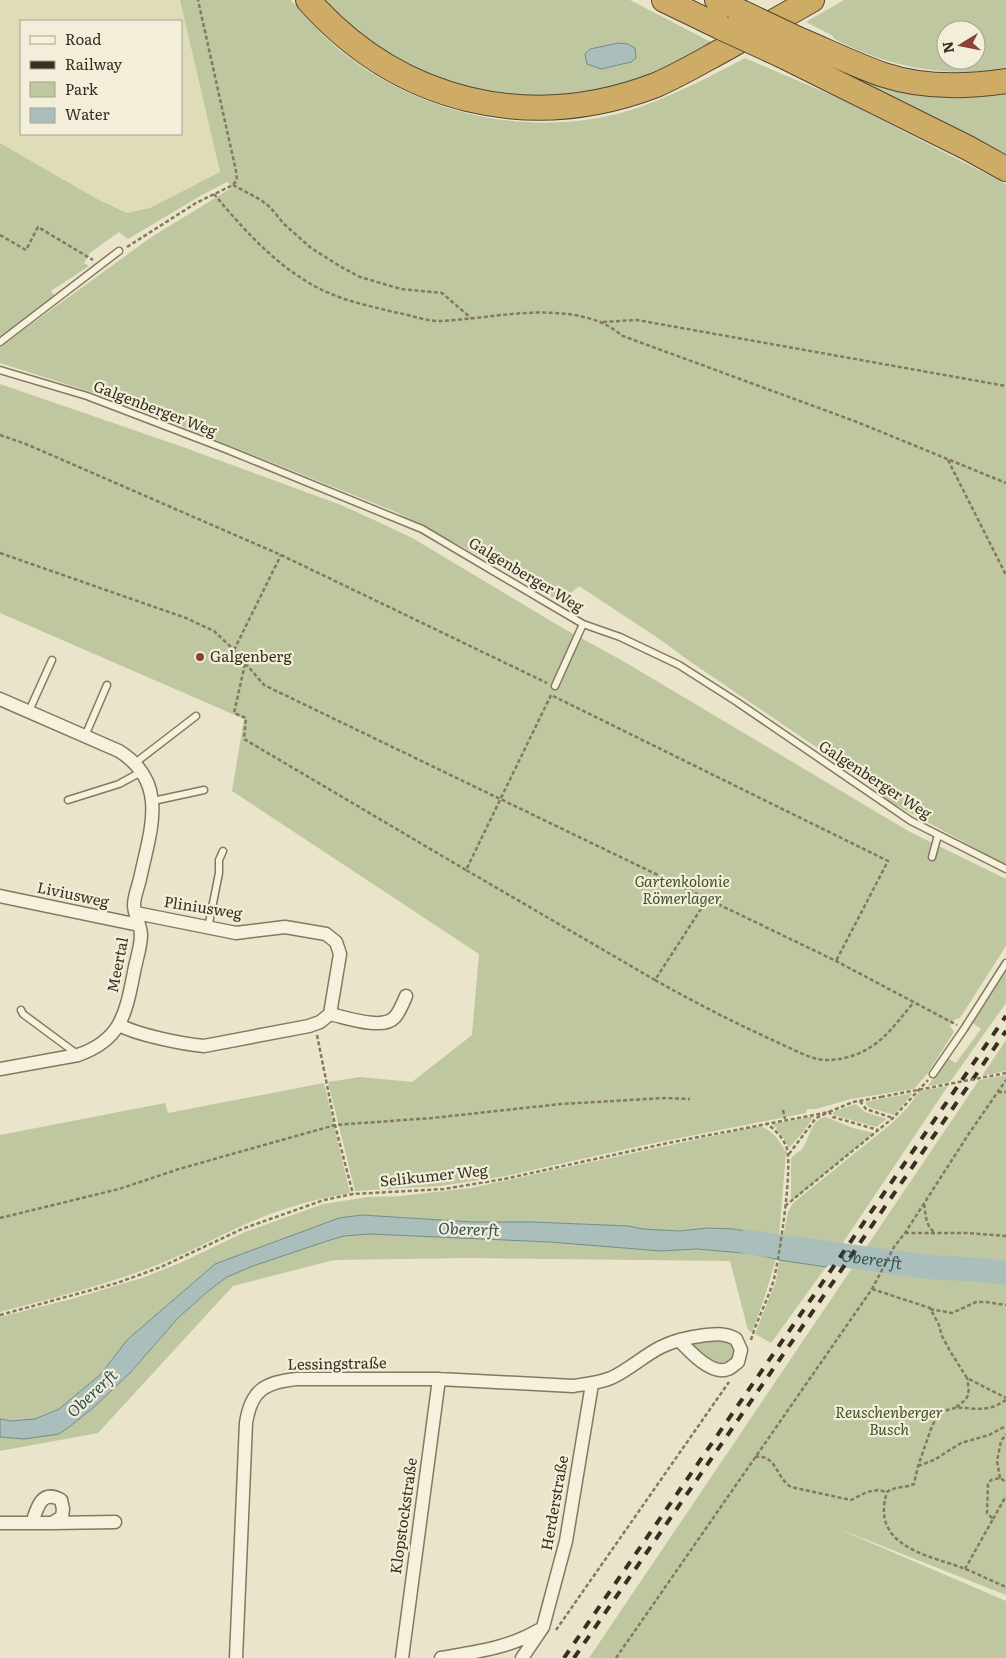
<svg xmlns="http://www.w3.org/2000/svg" width="1006" height="1658" font-family="Literata,serif">
  <style>
    .farmland { fill: #dfddb8; fill-rule: evenodd }
    .green { fill: #bec79f; fill-rule: evenodd }
    .water { fill: #aabfbb; stroke: #718d89 }
    .lines { fill: none; stroke-linecap: round; stroke-linejoin: round }
    .river { stroke: #aabfbb; stroke-width: 24 }
    .lane-casing { stroke: #857860; stroke-width: 9 }
    .street-casing { stroke: #857860; stroke-width: 15 }
    .highway-casing { stroke: #534634; stroke-width: 26 }
    .path { stroke: #857860; stroke-width: 2.5; stroke-dasharray: 4 2.5; stroke-linecap: butt }
    .lane { stroke: #f6f1dc; stroke-width: 6 }
    .street { stroke: #f6f1dc; stroke-width: 12 }
    .highway { stroke: #cfac65; stroke-width: 24 }
    .rail { stroke: #372f22; stroke-width: 4; stroke-dasharray: 9 9; stroke-linecap: butt }
    .highway-bridge-casing { stroke: #534634; stroke-width: 26; stroke-linecap: butt }
    .path-bridge { stroke: #857860; stroke-width: 2.5; stroke-dasharray: 4 2.5; stroke-linecap: butt }
    .highway-bridge { stroke: #cfac65; stroke-width: 24 }
    .poi-dot { fill: #8d4037; stroke: #f2eed9; stroke-width: 2 }
    .labels { text-anchor: middle; stroke-width: 4.5; stroke-linejoin: round; paint-order: stroke }
    .street-label { font-size: 15px; fill: #372f22; stroke: #f2eed9 }
    .poi-label { font-size: 15px; fill: #372f22; stroke: #f2eed9; text-anchor: start }
    .park-label { font-size: 15px; font-style: italic; fill: #43512b; stroke: #f2eed9 }
    .water-label { font-size: 16px; font-style: italic; fill: #335355; stroke: #f2eed9 }
  </style>
  <rect width="100%" height="100%" fill="#eae4ca"/>
  <path class="farmland" d="M0,0H180L220,172L150,208L127,213L97,199L0,143ZM21,21H181V134H21Z"/>
  <path class="green" d="M180,0H291C308,20 326,40 347,56C427,117 535,139 631,110C671,97 709,77 745,58L836,97L1006,184V865L887,800L863,779L685,658L661,640L579,586L562,601C547,594 534,593 534,573L503,568L396,512L113,399L0,363V347L150,238L233,187L227,182L202,195L128,239L119,232L90,253L84,263L89,266L51,291L54,295L51,297L0,336V143L97,199L127,213L150,208L220,172Z
    M317,0H630L711,42L625,90L504,99L403,68Z
    M844,0H1006V69C960,76 911,71 868,54C856,50 844,44 833,38V36L806,22ZM946,30H976V60H946Z
    M792,46L1006,90V159Z
    M0,384L180,446L341,505L385,525L414,539L561,627L623,661L910,832L1006,879V946L960,1018L954,1020L950,1026L954,1032L927,1074L914,1089L851,1099L816,1109H807L806,1113L645,1145L506,1176L440,1186L355,1191L328,1082L360,1077L412,1082L472,1035L479,954L232,791L244,719L0,613Z
    M1006,972V1003L950,1082L928,1086L947,1058L956,1063L981,1029L973,1023Z
    M1006,1040V1071L982,1076Z
    M1006,1075V1595L834,1527L1006,1601V1658H589L979,1080Z
    M324,1083L350,1193C315,1199 280,1209 248,1223C217,1237 188,1253 157,1265C106,1285 53,1298 0,1312V1135L165,1103L168,1113Z
    M948,1086L840,1247L783,1238L788,1212L793,1203L891,1124L907,1108L920,1091Z
    M913,1093L894,1115L868,1107L865,1102Z
    M856,1104L865,1112L887,1119L876,1127L833,1115V1112Z
    M814,1116L803,1132L789,1148L783,1137L772,1124Z
    M826,1117L853,1128L874,1133L791,1202V1159C794,1153 799,1153 803,1148C810,1137 811,1119 826,1117Z
    M759,1126C772,1129 780,1141 786,1152L779,1237L733,1229L708,1228L679,1231L643,1229L628,1226L533,1222H472L362,1215L339,1218L215,1264L127,1340L101,1374L59,1409L35,1419L11,1421L0,1419V1317L75,1298L142,1278L180,1263L245,1232L323,1204L368,1197L401,1196L471,1188Z
    M369,1234L550,1242L661,1251L697,1249L754,1254L776,1259L763,1302L752,1332L748,1330L730,1261L469,1258L334,1260L233,1286L98,1433L0,1451V1437L24,1439L130,1373L178,1318L207,1292L227,1277L253,1266L327,1241L344,1236Z
    M779,1260L826,1267L771,1343L755,1334L776,1281Z
    M727,1338L737,1350L734,1362L718,1365L692,1347L694,1341Z"/>
  <path class="water" d="M618,43L628,44L635,48L636,58L631,62L601,69L587,64L585,54L590,49Z
    M362,1215L472,1222H533L628,1226L643,1229L679,1231L708,1228L733,1229L779,1237L776,1259L754,1254L697,1249L661,1251L550,1242L369,1234L344,1236L327,1241L253,1266L227,1277L207,1292L178,1318L130,1373L93,1408L69,1427L59,1434L24,1439L0,1437V1419L11,1421L35,1419L59,1409L101,1374L127,1340L215,1264L339,1218Z
    M783,1238L840,1247L826,1267L779,1260Z"/>
  <g class="lines">
    <path class="river" id="s1" d="M747,1242L928,1267L983,1270L1006,1273"/>
    <defs>
      <path id="lane" d="M0,342L119,251
        M0,370L87,396L223,448L422,529L583,624L620,637L679,665L737,702L911,821L1006,869
        M555,686L583,624
        M29,711L52,660
        M85,736L107,685
        M135,763L196,716
        M68,800L119,784L141,772
        M153,801L204,790
        M932,857L938,835
        M208,928L219,873V860L223,851
        M21,1010L23,1014L77,1054
        M933,1074L964,1029L1006,963"/>
      <path id="street" d="M0,699L119,751C170,783 150,831 140,879C138,887 134,897 134,905C134,915 141,925 141,935C141,947 136,960 134,972C126,1012 122,1040 78,1055L0,1069
        M0,896L139,925
        M330,1014C345,1017 383,1031 395,1017C400,1011 403,1003 406,996
        M119,1025C138,1035 182,1044 204,1046L309,1026L320,1022L330,1014L340,954L336,942L326,934L285,927L236,933L136,913
        M0,1523H52L62,1517L63,1509L61,1500C41,1489 37,1508 32,1523
        M52,1523L115,1522
        M236,1658L246,1423C251,1390 265,1382 297,1379H439L573,1386C586,1384 599,1383 611,1378C629,1370 643,1356 661,1347C675,1340 690,1337 706,1335C717,1334 726,1333 736,1339L741,1350L738,1362C735,1364 731,1368 728,1369C712,1376 689,1351 679,1340
        M402,1658L439,1379
        M441,1658C475,1652 509,1648 539,1630
        M522,1658L543,1627L566,1541L592,1384"/>
      <path id="highway" d="M308,0C398,102 528,134 656,85C679,75 701,62 723,50C753,33 782,17 812,0
        M664,0L722,28
        M717,0L739,11
        M798,39C827,51 855,65 884,75C923,88 966,87 1006,81
        M783,56L968,148L1006,169"/>
    </defs>
    <use href="#lane" class="lane-casing"/>
    <use href="#street" class="street-casing"/>
    <use href="#highway" class="highway-casing"/>
    <path class="path" d="M233,185L261,200L270,207L284,224L311,248L343,268L360,277L401,289L442,293L471,318
      M214,194C248,235 288,279 339,297C358,304 378,308 398,313C411,315 428,322 442,321C493,318 551,303 600,322C608,325 616,331 623,336L857,422L1006,483
      M0,235L26,250L38,227L93,260
      M127,247L196,203L233,185L237,180L236,171L198,0
      M603,322L637,320L1006,386
      M0,435L26,444L281,555L547,683
      M948,460L1006,575
      M0,553L186,618L214,631L234,650L264,685L836,961L957,1025
      M234,650L281,555
      M245,664L234,713L246,718L244,739L466,870
      M551,695L466,870L655,980L708,898
      M553,696L888,861L836,961
      M655,980C692,1001 729,1020 768,1038C784,1045 800,1054 817,1059C826,1061 835,1060 844,1058C879,1050 892,1028 914,1002
      M317,1035L335,1125L353,1194
      M998,1092H1006
      M860,1101L866,1109L893,1118
      M783,1110L785,1119
      M789,1154L816,1118L829,1112L833,1117L878,1130
      M924,1204C926,1215 925,1225 935,1233
      M785,1206L893,1118L928,1080
      M0,1218L119,1189L179,1169L335,1125L432,1118L561,1104L665,1098L690,1099
      M905,1233H966L1006,1236
      M872,1289L930,1308L939,1325L942,1336L950,1351L967,1378L1006,1398
      M930,1309L952,1313L976,1302H986L1006,1305
      M0,1315L117,1283L161,1267L242,1229L324,1200L353,1194L444,1189L504,1179L668,1143L829,1112L853,1102L881,1097
      M751,1340C757,1319 768,1300 774,1279C779,1258 794,1163 786,1146C782,1136 774,1129 766,1123
      M1006,1400C1002,1402 997,1406 992,1407C969,1414 948,1396 932,1426L918,1466L914,1484C905,1488 896,1486 887,1492C870,1546 927,1555 963,1568C978,1574 992,1581 1006,1587
      M956,1407C970,1398 970,1394 967,1378
      M755,1457C777,1454 775,1477 791,1487L851,1500L867,1492L878,1490L887,1492
      M918,1466L934,1460L961,1443L989,1435L1006,1426
      M1000,1478L997,1461L1001,1441L1006,1434
      M993,1519L1006,1496
      M965,1569L993,1519L987,1513L988,1484L991,1480L1000,1478L1006,1482
      M556,1630L729,1382
      M616,1658L872,1289L894,1247L905,1233L968,1135L1006,1080"/>
    <use href="#lane" class="lane"/>
    <use href="#street" class="street"/>
    <use href="#highway" class="highway"/>
    <path class="rail" d="M564,1658L1006,1016
      M574,1658L1006,1031"/>
    <defs>
      <path id="highway-bridge" d="M739,11L798,39
        M722,28L783,56"/>
    </defs>
    <use href="#highway-bridge" class="highway-bridge-casing"/>
    <path class="path-bridge" d="M881,1097L1006,1073"/>
    <use href="#highway-bridge" class="highway-bridge"/>
  </g>
  <circle class="poi-dot" cx="200" cy="657" r="5"/>
  <g class="labels">
    <g class="street-label">
      <text transform="translate(155 409) rotate(21)" y="5">Galgenberger Weg</text>
      <text transform="translate(526 575) rotate(31)" y="5">Galgenberger Weg</text>
      <text transform="translate(875 780) rotate(33)" y="5">Galgenberger Weg</text>
      <text transform="translate(73 895) rotate(12)" y="5">Liviusweg</text>
      <text transform="translate(203 908) rotate(9)" y="5">Pliniusweg</text>
      <text transform="translate(118 965) rotate(-79)" y="5">Meertal</text>
      <text transform="translate(434 1176) rotate(-6)" y="5">Selikumer Weg</text>
      <text transform="translate(337 1364) rotate(-1)" y="5">Lessingstraße</text>
      <text transform="translate(555 1503) rotate(-80)" y="5">Herderstraße</text>
      <text transform="translate(404 1516) rotate(-82)" y="5">Klopstockstraße</text>
    </g>
    <g class="poi-label">
      <text x="210" y="662">Galgenberg</text>
    </g>
    <g class="park-label">
      <text x="682" y="887">Gartenkolonie<tspan x="682" dy="17">Römerlager</tspan></text>
      <text x="889" y="1418">Reuschenberger<tspan x="889" dy="17">Busch</tspan></text>
    </g>
    <g class="water-label">
      <text transform="translate(469 1229) rotate(2)" y="6">Obererft</text>
      <text dy="6" stroke="none"><textPath href="#s1" startOffset="126">Obererft</textPath></text>
      <text transform="translate(92 1393) rotate(-43)" y="6">Obererft</text>
    </g>
  </g>
  <rect x="20" y="20" width="162" height="115" fill="#f2eed9" stroke="#a7a290"/>
  <rect x="30" y="36" width="25" height="8" fill="#f6f1dc" stroke="#a7a290"/>
  <text x="65" y="45" font-size="15" fill="#372f22">Road</text>
  <rect x="30" y="61" width="25" height="8" fill="#372f22" stroke="#a7a290"/>
  <text x="65" y="70" font-size="15" fill="#372f22">Railway</text>
  <rect x="30" y="82" width="25" height="15" fill="#bec79f" stroke="#a7a290"/>
  <text x="65" y="95" font-size="15" fill="#372f22">Park</text>
  <rect x="30" y="108" width="25" height="15" fill="#aabfbb" stroke="#a7a290"/>
  <text x="65" y="120" font-size="15" fill="#372f22">Water</text>
  <g transform="translate(961 45) rotate(260)"><circle r="24" fill="#f2eed9" stroke="#a7a290"/>
  <path d="M0-4L9 19L0 12L-9 19Z" fill="#8d4037"/>
  <text y="-8" font-size="14" font-weight="bold" text-anchor="middle" fill="#372f22">N</text>
  </g>
</svg>
